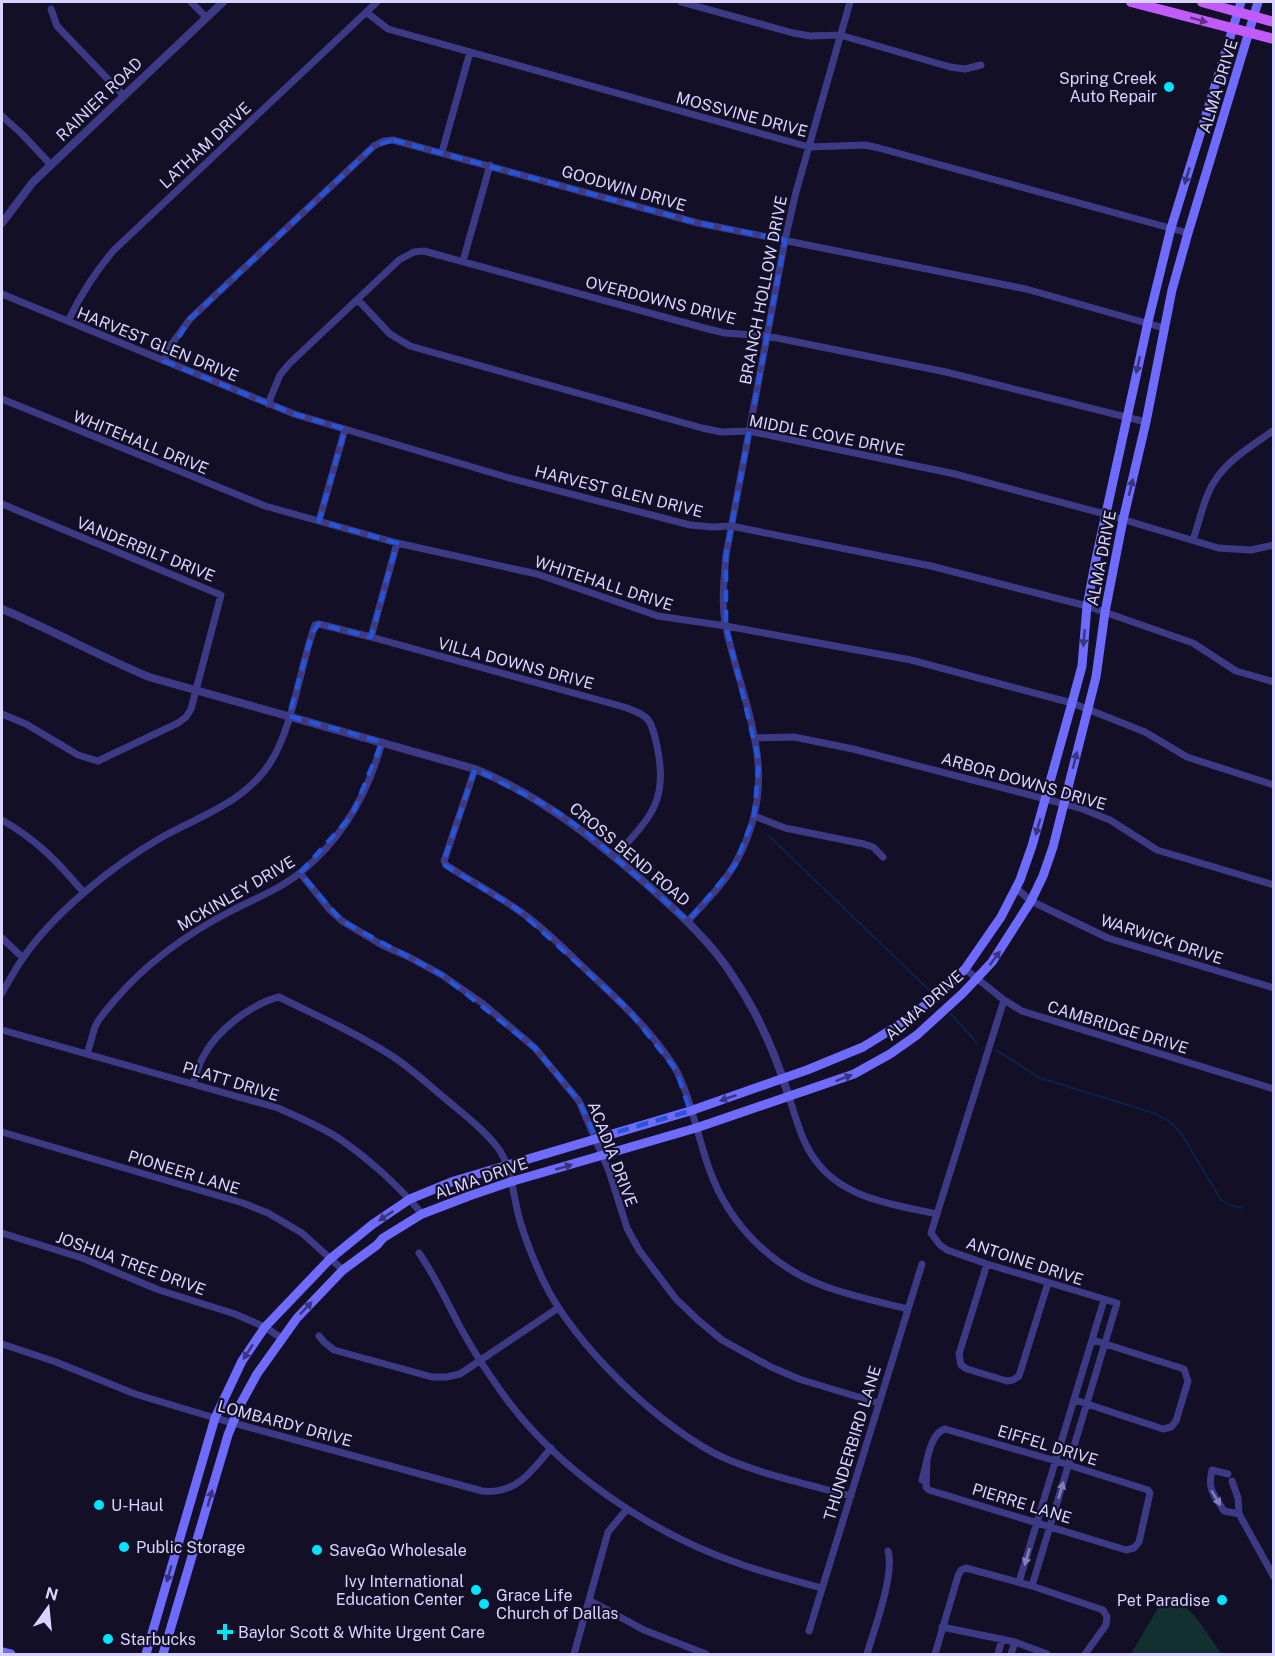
<svg xmlns="http://www.w3.org/2000/svg" width="1275" height="1656" font-family="'Public Sans',sans-serif">
  <style>
    .green { fill: #12302f }
    .lines { fill: none; stroke-linecap: round; stroke-linejoin: round }
    .stream { stroke: #0c2248; stroke-width: 2 }
    .minor { stroke: #3d3a85; stroke-width: 7 }
    .tertiary { stroke: #3d3a85; stroke-width: 8 }
    .secondary { stroke: #6f6bff; stroke-width: 9 }
    .primary { stroke: #c25bff; stroke-width: 10 }
    .oneway { fill: #623188 }
    .oneway2 { fill: #38347d }
    .oneway3 { fill: #837fbc }
    .marked { fill: none; stroke: #2655da; stroke-width: 4.5; stroke-dasharray: 12 8; stroke-linejoin: round }
    .poi-dot { fill: #00e5ff; stroke: #130f26; stroke-width: 2 }
    .labels { text-anchor: middle; stroke-width: 4.5; stroke-linejoin: round; paint-order: stroke }
    .poi-label { font-size: 16px; fill: #d9d4ff; stroke: #130f26; text-anchor: start }
    .street-label { font-size: 16px; fill: #d9d4ff; stroke: #130f26 }
  </style>
  <rect width="100%" height="100%" fill="#130f26"/>
  <path class="green" d="M1168,1600C1193,1602 1207,1636 1222,1654H1131L1158,1608Z"/>
  <g class="lines">
    <path class="stream" d="M769,836L928,989
      M951,1014L978,1044
      M996,1050L1040,1078L1154,1113L1170,1122L1181,1133L1221,1200L1229,1205L1243,1208
      M1273,1225H1274"/>
    <path class="minor" d="M191,2L206,17
      M681,2L793,33L810,36L840,35L950,67L965,69L981,65
      M51,9L57,26L124,96
      M366,12L388,29L809,147L865,145L879,148L1188,233
      M2,116L23,135L51,165
      M442,152L470,52
      M463,261L490,165
      M2,294L294,414L506,477L690,525L712,527L731,526L931,566L1087,606L1193,643L1236,671L1274,682
      M358,300L390,334L410,346L702,428L721,432L749,431L955,474L1105,514L1218,548L1251,550L1274,545
      M68,321C81,294 95,272 114,250L377,2
      M164,361L171,345L190,319L374,146L384,141L393,140L698,223L1026,289L1164,328
      M2,399L265,506L397,543L537,574L658,616L726,626L911,660L1072,703L1145,732L1187,757L1274,785
      M268,404L280,375L289,364L399,260L414,252L424,251L708,329L725,333L767,336L946,372L1146,422
      M2,504L221,595L191,709L186,717L178,723L98,761L78,755L26,724L2,714
      M319,521L345,429
      M1193,540C1200,520 1204,496 1216,479C1230,458 1255,444 1274,430
      M371,637L397,543
      M756,738L794,737L853,749L1080,808L1110,820L1157,850L1274,885
      M475,769L444,861L446,865C469,880 493,893 515,908C539,924 560,945 581,965C615,997 650,1028 675,1068C690,1094 699,1142 710,1171C729,1224 772,1267 824,1286C851,1296 880,1302 908,1309
      M754,816L785,828L864,844L873,847L883,857
      M2,820C37,840 58,862 84,893
      M300,873L330,910L342,921L382,945L409,957L442,975L482,1003L535,1048L579,1101L609,1171L627,1228L639,1250L676,1299L698,1320L722,1340L771,1367L799,1379L878,1403
      M1016,888L1031,901L1108,938L1274,988
      M688,921C705,902 724,884 736,862C783,777 745,712 726,628C721,605 724,579 726,555L785,240L796,192L850,2
      M2,938L23,958
      M965,969L1004,1000L1022,1011L1274,1089
      M2,993C9,981 15,969 23,958C54,913 112,866 159,839C199,816 243,804 270,763C293,728 300,666 315,625L319,624L371,637L624,707C650,716 651,719 657,746C669,802 650,817 615,857
      M1004,1000L931,1233L940,1245L947,1250L987,1264L1117,1303L1032,1586
      M2,1030L278,1108C296,1116 315,1124 332,1134C364,1154 399,1186 422,1214
      M87,1054C90,1045 92,1036 95,1027C99,1017 107,1010 114,1001C147,962 188,933 233,910C256,898 280,889 301,872C343,838 368,794 382,742
      M193,1083C196,1074 199,1065 203,1057C216,1031 251,1004 279,997C317,1016 357,1033 392,1056C412,1069 430,1086 448,1101C466,1116 484,1130 498,1148C512,1167 513,1197 520,1221C526,1241 534,1261 543,1280C572,1343 664,1433 729,1460C768,1476 810,1485 851,1496
      M789,1097C796,1118 802,1143 816,1161C844,1199 893,1204 936,1214
      M2,1132L243,1203L268,1213L302,1233L343,1270
      M2,1233L82,1258L159,1290L235,1314L265,1327L281,1338
      M419,1253C435,1276 446,1300 459,1325C471,1347 485,1369 500,1390C556,1470 651,1534 743,1565C769,1574 796,1581 822,1588
      M987,1264L959,1354L961,1365L967,1369L1007,1381L1013,1380L1019,1376L1048,1283
      M319,1336L324,1342L334,1350L432,1377H446L460,1374L558,1308
      M2,1344L56,1362L135,1394L215,1418L482,1491C516,1495 532,1471 551,1448
      M1075,1400L1163,1429L1171,1427L1176,1421L1188,1381L1184,1369L1093,1340
      M927,1462L926,1487L929,1490L1126,1550L1134,1548L1139,1542L1150,1493L1148,1490L1056,1461L945,1429C930,1433 927,1462 923,1476L922,1480L927,1462
      M1228,1474L1212,1470C1207,1490 1214,1494 1224,1511L1239,1514
      M1232,1481L1238,1498L1239,1514L1274,1577
      M1019,1582L1104,1300
      M589,1600L644,1630L706,1654
      M942,1627L1015,1642L1047,1654
      M809,1631L922,1264
      M574,1654L608,1532L627,1509
      M867,1654C874,1630 895,1574 888,1551
      M935,1654L958,1576L961,1570L966,1568L1032,1586L1103,1610L1107,1617L1106,1625L1085,1654
      M998,1654L1002,1639
      M1011,1654L1015,1642"/>
    <path class="tertiary" d="M2,223L33,182L223,2
      M2,609C52,630 99,656 149,677L475,769C542,796 597,841 651,888C681,915 712,943 734,978C759,1015 776,1055 789,1097"/>
    <path class="secondary" d="M2,1652L11,1654
      M146,1654L215,1418L242,1361L265,1327L330,1259L373,1224L410,1199L454,1181L690,1111L807,1070L863,1047L910,1018L955,979L965,969L1001,917L1020,880L1032,846L1072,703L1082,666L1087,606L1096,559L1148,322L1171,228L1241,2
      M163,1654L228,1435L240,1405L257,1374L297,1318L343,1270L377,1245L383,1238L422,1214L469,1196L510,1182L696,1128L854,1074L890,1054L917,1035L963,993L992,962L1031,901L1043,876L1053,847L1096,677L1105,612L1123,520L1146,422L1172,290L1188,233L1258,2"/>
    <path class="primary" d="M1131,2L1274,39
      M1202,2L1274,22"/>
  </g>
  <defs><path id="oneway-solid" d="M-6-.8H1V-3.2L6.5 0L1 3.2V.8H-6Z" transform="scale(1.5)"/></defs>
  <use class="oneway" href="#oneway-solid" transform="translate(1199 20) rotate(15)"/>
  <g class="oneway2">
    <use href="#oneway-solid" transform="translate(1187 176) rotate(107)"/>
    <use href="#oneway-solid" transform="translate(1138 365) rotate(103)"/>
    <use href="#oneway-solid" transform="translate(1131 487) rotate(-76)"/>
    <use href="#oneway-solid" transform="translate(1084 638) rotate(95)"/>
    <use href="#oneway-solid" transform="translate(1075 760) rotate(-76)"/>
    <use href="#oneway-solid" transform="translate(1038 827) rotate(106)"/>
    <use href="#oneway-solid" transform="translate(995 958) rotate(-53)"/>
    <use href="#oneway-solid" transform="translate(844 1078) rotate(-21)"/>
    <use href="#oneway-solid" transform="translate(728 1098) rotate(161)"/>
    <use href="#oneway-solid" transform="translate(564 1167) rotate(-16)"/>
    <use href="#oneway-solid" transform="translate(386 1216) rotate(146)"/>
    <use href="#oneway-solid" transform="translate(306 1308) rotate(-46)"/>
    <use href="#oneway-solid" transform="translate(248 1352) rotate(123)"/>
    <use href="#oneway-solid" transform="translate(210 1498) rotate(-74)"/>
    <use href="#oneway-solid" transform="translate(169 1574) rotate(106)"/>
  </g>
  <g class="oneway3">
    <use href="#oneway-solid" transform="translate(1061 1490) rotate(-73)"/>
    <use href="#oneway-solid" transform="translate(1216 1498) rotate(59)"/>
    <use href="#oneway-solid" transform="translate(1027 1557) rotate(107)"/>
  </g>
  <path class="marked" d="M393,140L698,223L785,240L726,555V626L759,762L754,816L735,865L688,921L588,834L551,808L475,769L443,864L517,909L626,1007L676,1070L690,1111L596,1138L579,1101L535,1048L442,975L342,921L300,873L352,815L382,742L289,716L312,633L319,624L371,637L397,543L319,521L345,429L294,414L164,361L190,319L374,146Z"/>
  <g class="poi-dot">
    <circle cx="1169" cy="87" r="6"/>
    <circle cx="99" cy="1505" r="6"/>
    <circle cx="124" cy="1547" r="6"/>
    <circle cx="317" cy="1550" r="6"/>
    <circle cx="476" cy="1590" r="6"/>
    <circle cx="1222" cy="1600" r="6"/>
    <circle cx="484" cy="1604" r="6"/>
    <path d="M222 1623h6v6h6v6h-6v6h-6v-6h-6v-6h6z"/>
    <circle cx="108" cy="1639" r="6"/>
  </g>
  <g class="labels">
    <g class="poi-label">
      <text x="1157" y="84" text-anchor="end">Spring Creek<tspan x="1157" dy="18">Auto Repair</tspan></text>
      <text x="111" y="1511">U-Haul</text>
      <text x="136" y="1553">Public Storage</text>
      <text x="329" y="1556">SaveGo Wholesale</text>
      <text x="464" y="1587" text-anchor="end">Ivy International<tspan x="464" dy="18">Education Center</tspan></text>
      <text x="496" y="1601">Grace Life<tspan x="496" dy="18">Church of Dallas</tspan></text>
      <text x="1210" y="1606" text-anchor="end">Pet Paradise</text>
      <text x="238" y="1638">Baylor Scott &amp; White Urgent Care</text>
      <text x="120" y="1645">Starbucks</text>
    </g>
    <g class="street-label">
      <text transform="translate(1218 86) rotate(-73)" y="6">ALMA DRIVE</text>
      <text transform="translate(99 99) rotate(-44)" y="6">RAINIER ROAD</text>
      <text transform="translate(742 114) rotate(15)" y="6">MOSSVINE DRIVE</text>
      <text transform="translate(205 145) rotate(-43)" y="6">LATHAM DRIVE</text>
      <text transform="translate(624 188) rotate(16)" y="6">GOODWIN DRIVE</text>
      <text transform="translate(763 290) rotate(-79)" y="6">BRANCH HOLLOW DRIVE</text>
      <text transform="translate(661 300) rotate(14)" y="6">OVERDOWNS DRIVE</text>
      <text transform="translate(158 344) rotate(22)" y="6">HARVEST GLEN DRIVE</text>
      <text transform="translate(827 435) rotate(11)" y="6">MIDDLE COVE DRIVE</text>
      <text transform="translate(141 442) rotate(22)" y="6">WHITEHALL DRIVE</text>
      <text transform="translate(619 491) rotate(14)" y="6">HARVEST GLEN DRIVE</text>
      <text transform="translate(146 549) rotate(22)" y="6">VANDERBILT DRIVE</text>
      <text transform="translate(1101 558) rotate(-79)" y="6">ALMA DRIVE</text>
      <text transform="translate(604 583) rotate(18)" y="6">WHITEHALL DRIVE</text>
      <text transform="translate(516 663) rotate(15)" y="6">VILLA DOWNS DRIVE</text>
      <text transform="translate(1024 781) rotate(16)" y="6">ARBOR DOWNS DRIVE</text>
      <text transform="translate(630 854) rotate(40)" y="6">CROSS BEND ROAD</text>
      <text transform="translate(236 893) rotate(-30)" y="6">MCKINLEY DRIVE</text>
      <text transform="translate(1162 939) rotate(18)" y="6">WARWICK DRIVE</text>
      <text transform="translate(924 1005) rotate(-41)" y="6">ALMA DRIVE</text>
      <text transform="translate(1118 1027) rotate(17)" y="6">CAMBRIDGE DRIVE</text>
      <text transform="translate(231 1081) rotate(17)" y="6">PLATT DRIVE</text>
      <text transform="translate(613 1154) rotate(69)" y="6">ACADIA DRIVE</text>
      <text transform="translate(184 1172) rotate(17)" y="6">PIONEER LANE</text>
      <text transform="translate(481 1178) rotate(-19)" y="6">ALMA DRIVE</text>
      <text transform="translate(1025 1261) rotate(18)" y="6">ANTOINE DRIVE</text>
      <text transform="translate(131 1263) rotate(20)" y="6">JOSHUA TREE DRIVE</text>
      <text transform="translate(285 1423) rotate(15)" y="6">LOMBARDY DRIVE</text>
      <text transform="translate(852 1443) rotate(-73)" y="6">THUNDERBIRD LANE</text>
      <text transform="translate(1048 1445) rotate(17)" y="6">EIFFEL DRIVE</text>
      <text transform="translate(1022 1503) rotate(17)" y="6">PIERRE LANE</text>
    </g>
  </g>
  <rect width="1275" height="1656" fill="none" stroke="#d9d4ff" stroke-width="6"/>
  <g transform="translate(48 1608) rotate(15)" stroke="#130f26" stroke-width="4.5" paint-order="stroke">
  <path d="M0-4.5L10 22L0 15L-10 22Z" fill="#d9d4ff"/>
  <text y="-9" font-size="16" font-weight="bold" text-anchor="middle" fill="#d9d4ff">N</text>
  </g>
</svg>
